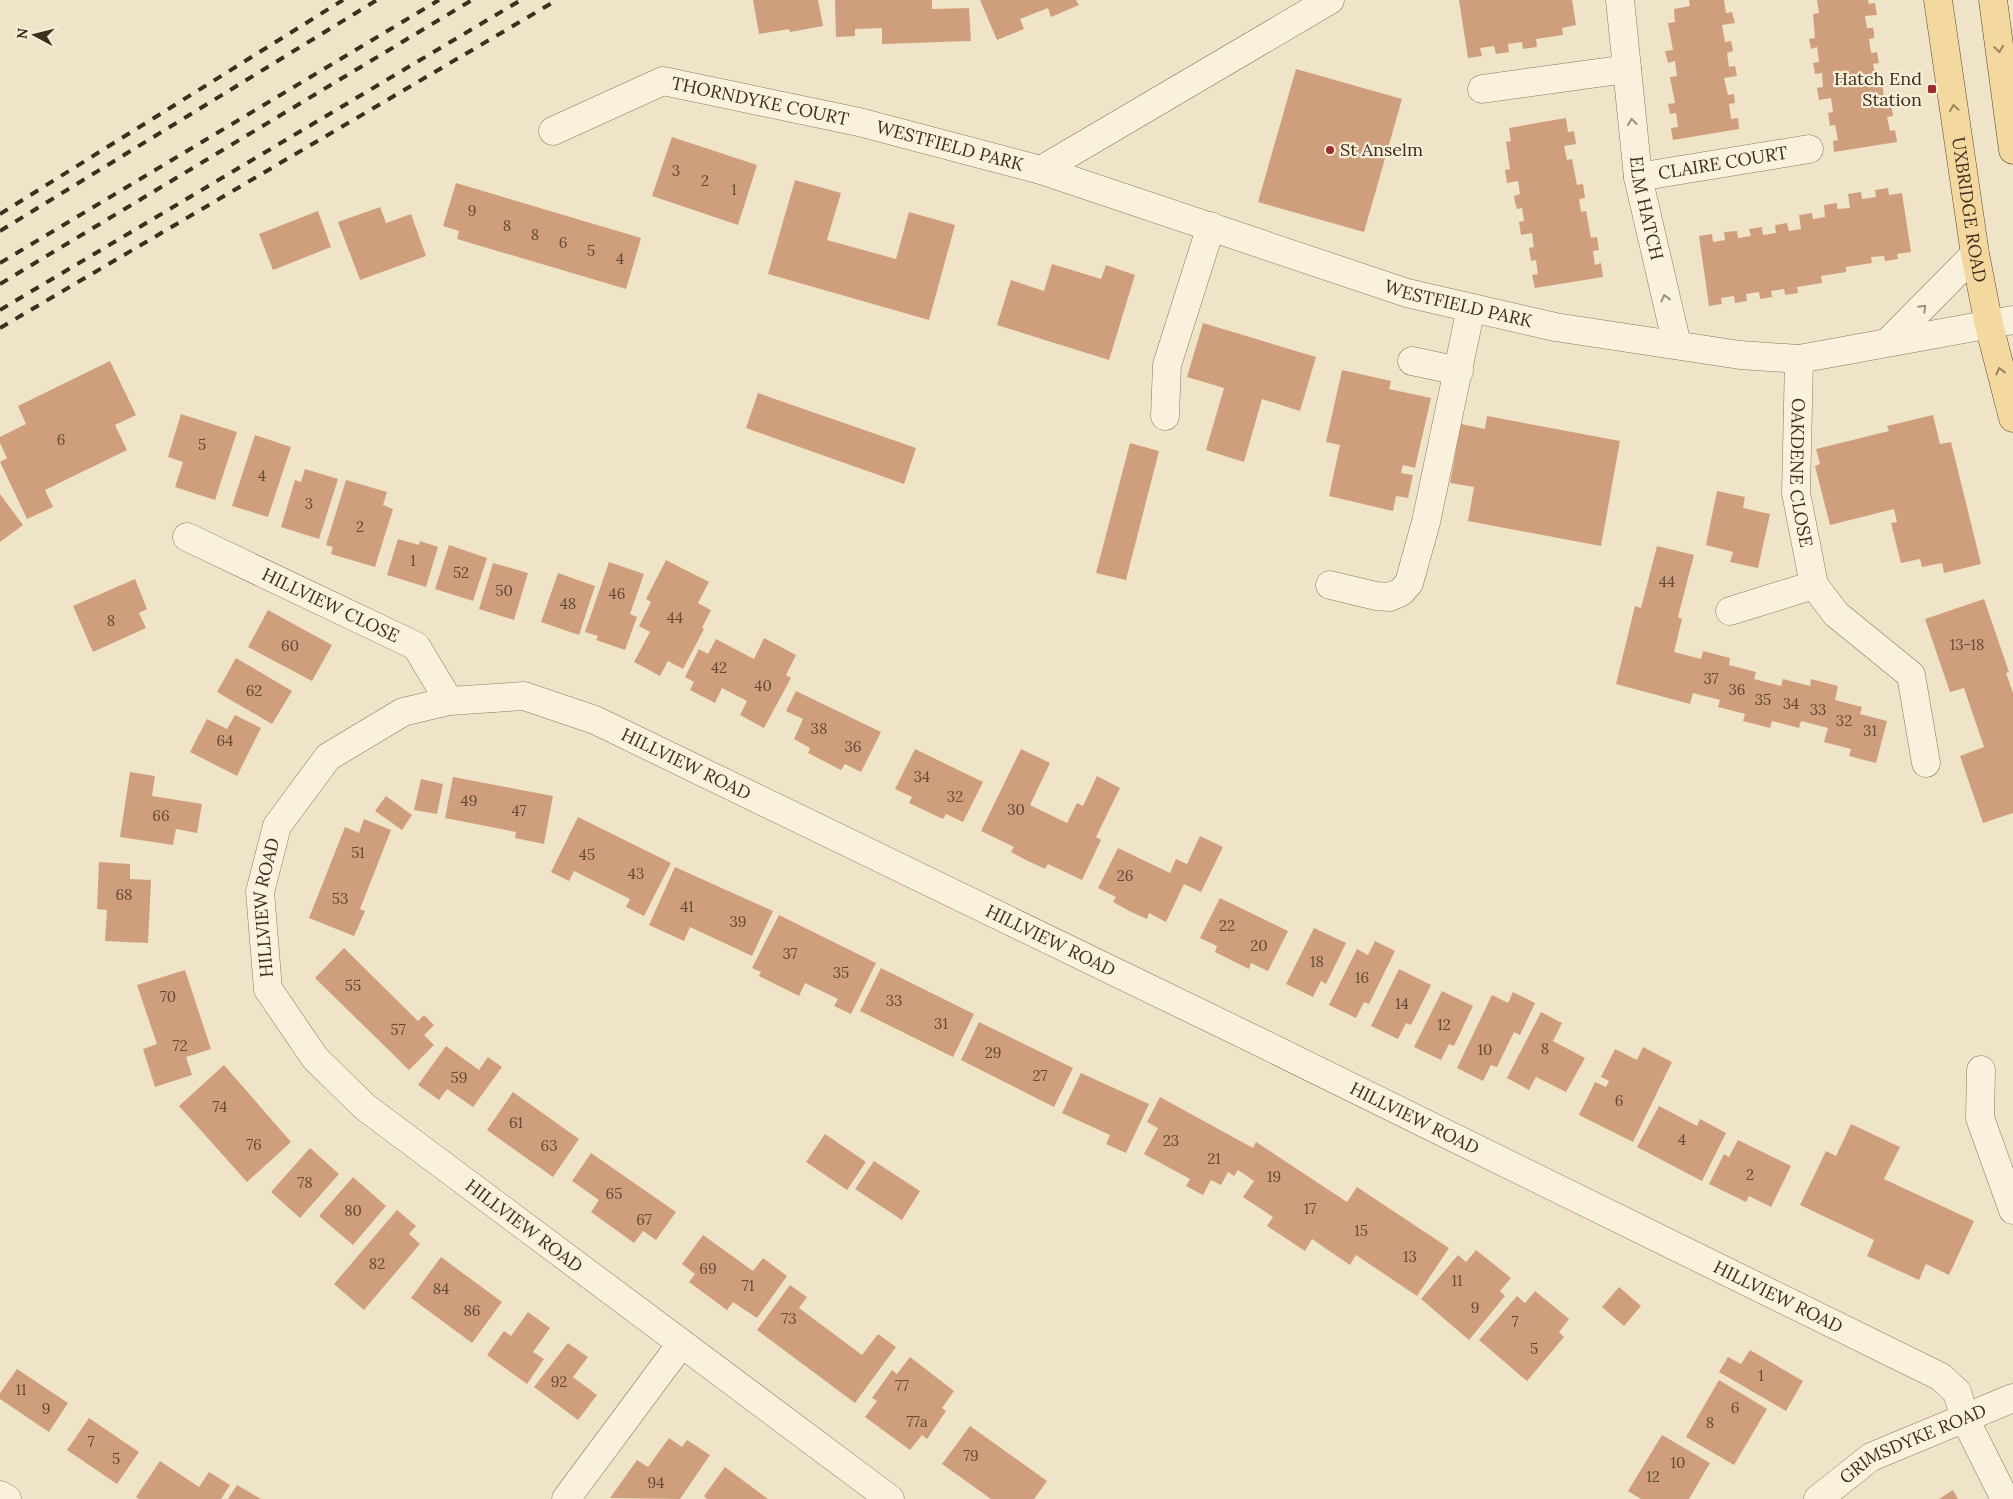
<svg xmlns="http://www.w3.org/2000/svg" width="2013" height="1499" font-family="Lora,serif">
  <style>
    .building { fill: #cf9f7d }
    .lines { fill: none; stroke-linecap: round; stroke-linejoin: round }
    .minor-casing { stroke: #8d765c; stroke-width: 29 }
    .major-casing { stroke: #5b4430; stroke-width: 29 }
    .minor { stroke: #faf1dc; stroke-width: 28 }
    .major { stroke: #f3d9a0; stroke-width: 28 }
    .rail { stroke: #3d2e20; stroke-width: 4; stroke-dasharray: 9 9; stroke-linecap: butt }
    .oneway { stroke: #988460 }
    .oneway2 { stroke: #9c907e }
    .poi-dot { fill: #9e2a2b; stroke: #f7eed8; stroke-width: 2 }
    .labels { text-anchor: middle; stroke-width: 4.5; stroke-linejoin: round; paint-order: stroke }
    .number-label { font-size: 15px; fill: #624a37 }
    .poi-label { font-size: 18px; fill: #3d2e20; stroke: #f7eed8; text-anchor: end }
    .street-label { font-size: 18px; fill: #3d2e20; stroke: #f7eed8 }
  </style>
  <rect width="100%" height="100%" fill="#f0e4c8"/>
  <path class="building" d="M753,0H818L823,26L790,32L789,29L759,34Z
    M835,0H932V9L969,8L971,41L882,44V28L855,29V36L836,37Z
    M980,0H1076L1079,5L1051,17L1048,8L1020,19L1024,29L997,40Z
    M1459,0H1572L1576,25L1562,28L1563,35L1536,39L1537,47L1523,49L1522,42L1508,44L1509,52L1496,54L1494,46L1480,48L1482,56L1468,58Z
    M1689,0H1724L1726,13L1732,12L1735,23L1722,25L1725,42L1731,41L1733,51L1727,53L1729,67L1735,66L1737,76L1724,78L1728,95L1734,94L1735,103L1729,104L1731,119L1738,118L1739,129L1673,140L1671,128L1678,127L1676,113L1670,114L1668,104L1675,103L1670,77L1677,76L1675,61L1668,63L1665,51L1673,50L1668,23L1675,22L1674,9L1690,6Z
    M1817,0H1868L1869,4L1875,3L1877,15L1865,16L1867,28H1873L1874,33V38L1869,39L1871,53L1877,52L1878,58L1879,63L1873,64L1876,78L1881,77L1885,104L1891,103L1893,116L1887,117L1890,131L1895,130L1897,142L1834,152L1833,141L1838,140L1835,125L1830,126L1828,113L1833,112L1831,98L1819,100L1817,88L1823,87L1822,73L1815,74L1813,63L1819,62L1817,47L1811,49L1809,39L1815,38L1813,14L1819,13Z
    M1296,69L1402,99L1364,232L1258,202Z
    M1566,118L1568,132L1574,131L1576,144L1564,146L1567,160L1572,159L1577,185L1583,184L1585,198L1579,199L1581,212L1586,211L1591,238L1597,237L1599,250L1593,251L1595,265L1601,263L1603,277L1535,288L1532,275L1538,274L1536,260L1531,261L1529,248L1534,247L1532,233L1521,235L1519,222L1524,221L1522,208L1517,209L1515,202L1514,196L1520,194L1518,181L1507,183L1505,170L1510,169L1506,142L1511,141L1509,128Z
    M672,137L757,165L738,225L652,196Z
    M795,180L841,193L827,240L896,259L909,212L955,225L929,320L768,274Z
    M456,183L641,238L626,289L457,239L459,231L443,226Z
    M1888,188L1889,195L1902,193L1911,252L1897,254L1898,259L1892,260L1885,261L1884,256L1871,257L1872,263L1846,267V272L1821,276L1822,283L1797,287L1798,293L1785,295L1784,289L1771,291L1772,297L1760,299L1759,292L1746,294L1747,301L1735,303L1734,296L1721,298L1722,304L1709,306L1699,236L1712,234L1713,242L1725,240L1724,232L1737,231L1738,238L1751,236L1749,229L1762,227L1763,235L1776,233L1775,225L1787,223L1789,231L1801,229L1799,215L1812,213L1813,219L1825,217L1824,205L1837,203V209L1850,208L1848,194L1861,192L1862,199L1876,197L1875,190Z
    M380,207L386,223L411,214L426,256L360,280L338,222Z
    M318,211L331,247L273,270L259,234Z
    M1052,264L1101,279L1106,265L1135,275L1109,360L997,325L1011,280L1044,291Z
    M1203,323L1316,357L1300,411L1262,399L1244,462L1206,450L1224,388L1187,377Z
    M110,361L136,415L115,425L127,450L45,490L53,507L27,519L0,462L7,458L0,443V437L26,424L18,406Z
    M1342,370L1391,381L1389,389L1431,398L1415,468L1403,465L1401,473L1413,475L1408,498L1396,496L1393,511L1329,496L1340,445L1326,442Z
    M758,393L916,448L904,484L746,428Z
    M181,414L237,432L215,500L175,487L183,462L168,457Z
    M1933,415L1940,444L1951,442L1981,564L1944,573L1942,563L1922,567L1920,559L1901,563L1891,523L1897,522L1894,509L1830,525L1815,466L1820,464L1816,449L1889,431L1887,426Z
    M1487,416L1620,441L1601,546L1468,521L1474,487L1450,483L1461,424L1485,429Z
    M255,435L291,447L268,517L232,506Z
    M1130,443L1159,451L1126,580L1096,573Z
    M305,469L338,479L319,539L281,527L295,480L301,482Z
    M346,480L387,492L383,505L393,509L375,567L331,554L333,547L326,545Z
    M1717,491L1745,497L1743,508L1770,514L1758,568L1730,562L1733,552L1706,545Z
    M0,494L23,525L0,542Z
    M398,539L419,545L420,541L438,547L426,587L387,575Z
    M449,545L487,558L473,601L435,589Z
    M1657,546L1694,555L1678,617L1682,619L1674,652L1701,659L1703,651L1730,658L1729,665L1756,672L1754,679L1781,686L1783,679L1810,686L1811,679L1838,686L1835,700L1862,707L1860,714L1887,721L1876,763L1849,756L1851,749L1824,742L1828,728L1801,721L1799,728L1772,721L1770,728L1743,721L1745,714L1718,707L1720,700L1693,693L1690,704L1616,684L1635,606L1641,608Z
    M666,560L709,582L698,603L711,610L702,628L704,629L683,669L668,661L660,676L634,662L650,632L639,626L651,602L646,599Z
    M609,562L644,574L630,614L637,617L625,650L596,640L598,636L585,632Z
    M493,563L528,573L514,620L479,609Z
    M558,573L595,586L579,635L541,622Z
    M135,579L147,609L139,613L146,628L93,652L73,606Z
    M1984,599L2009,672L2006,673L2013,693V813L1983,823L1960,756L1984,747L1964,688L1950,692L1925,619Z
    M268,610L332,645L312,681L248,647Z
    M764,638L796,655L786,675L791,678L764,728L740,715L747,701L722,688L715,703L690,690L694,682L685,677L699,649L708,654L716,639L754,659Z
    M236,658L292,691L272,724L217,692Z
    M796,691L881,732L861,772L845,764L841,770L808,753L810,748L794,739L803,719L786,711Z
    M235,715L261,728L237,776L190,752L207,719L227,729Z
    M915,749L983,782L963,822L946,814L943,819L909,803L912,797L895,789Z
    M1021,749L1050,763L1030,805L1067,823L1077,803L1083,806L1097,776L1120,788L1096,837L1101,840L1082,880L1048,864L1045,869L1028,861L1011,852L1014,847L981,831Z
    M130,772L155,776L152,796L202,804L197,833L176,829L173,845L120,837Z
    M453,777L553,796L544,844L515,838L516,832L445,818Z
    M421,779L443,784L437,814L414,810Z
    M386,796L412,815L402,830L375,811Z
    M578,817L671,863L644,916L626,907L630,899L574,871L569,881L551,872Z
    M364,819L391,830L360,909L365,911L354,936L309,918L345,827L359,833Z
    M1200,836L1223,847L1201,892L1184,884L1166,922L1149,913L1147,919L1129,911L1113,902L1116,897L1098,888L1118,848L1170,873L1176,859L1187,864Z
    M99,862L130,864V879L151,880L148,943L105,941L107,910L97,909Z
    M675,867L773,911L752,956L690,927L684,941L649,925Z
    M1220,898L1288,931L1268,971L1251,963L1249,969L1215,952L1217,946L1200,938Z
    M779,915L876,963L851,1014L834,1006L838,999L805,983L799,996L759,976L761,972L752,968Z
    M1314,928L1346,943L1326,984L1321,981L1313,997L1286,984Z
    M1375,941L1395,951L1369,1004L1364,1002L1356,1018L1329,1005L1357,949L1368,955Z
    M344,948L418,1021L424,1015L434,1025L424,1035L434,1045L409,1070L315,978Z
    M881,968L974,1014L953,1057L860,1011Z
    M1399,969L1431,985L1411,1025L1406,1023L1398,1039L1371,1026Z
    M185,970L211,1049L186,1057L192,1075L155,1087L143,1049L157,1044L137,985Z
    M1442,991L1473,1006L1454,1046L1449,1044L1441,1060L1414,1047Z
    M1513,992L1535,1003L1520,1035L1514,1032L1497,1067L1491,1065L1483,1081L1457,1068L1492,995L1508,1003Z
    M1541,1012L1562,1023L1553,1041L1585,1058L1566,1092L1536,1077L1529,1090L1507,1078Z
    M979,1022L1073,1068L1054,1107L961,1060Z
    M446,1046L479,1070L488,1057L502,1067L473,1107L447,1089L439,1100L418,1085Z
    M1643,1047L1672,1062L1633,1142L1579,1115L1595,1082L1606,1087L1609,1081L1601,1077L1615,1049L1637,1060Z
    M224,1065L291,1142L247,1182L179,1106Z
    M1081,1073L1149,1104L1126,1153L1106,1144L1110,1135L1062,1113Z
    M513,1092L579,1139L553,1177L487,1130Z
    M1160,1097L1253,1148L1256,1142L1347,1202L1357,1187L1449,1248L1417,1296L1356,1255L1350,1265L1312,1239L1305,1251L1267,1226L1273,1217L1243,1197L1254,1181L1238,1170L1234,1176L1228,1172L1221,1185L1211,1180L1203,1195L1186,1186L1190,1179L1144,1154L1158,1128L1147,1122Z
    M1659,1106L1697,1126L1700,1119L1726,1133L1702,1181L1637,1147Z
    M1851,1124L1900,1147L1884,1179L1974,1221L1949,1275L1926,1264L1919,1280L1867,1256L1874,1240L1800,1205L1826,1151L1836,1156Z
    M825,1134L866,1162L847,1190L806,1162Z
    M1738,1140L1791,1166L1771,1207L1749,1196L1746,1202L1709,1184L1724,1154L1729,1157Z
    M310,1148L339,1174L300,1218L271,1192Z
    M591,1153L676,1212L656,1240L643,1231L634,1243L591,1212L599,1200L572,1181Z
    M874,1161L920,1191L902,1220L855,1189Z
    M353,1177L386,1206L353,1245L319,1216Z
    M397,1210L416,1226L409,1234L420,1244L364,1310L334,1284Z
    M703,1235L753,1271L763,1258L787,1276L757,1318L733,1302L727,1310L689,1282L695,1274L682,1264Z
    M1476,1250L1511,1278L1500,1291L1505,1296L1469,1340L1421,1299L1458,1255L1466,1262Z
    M441,1257L502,1302L472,1343L411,1298Z
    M790,1285L807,1297L799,1308L862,1355L878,1334L896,1347L855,1403L757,1330Z
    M1619,1287L1641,1306L1624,1326L1602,1307Z
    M1535,1291L1569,1319L1559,1332L1564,1337L1527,1381L1479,1340L1517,1296L1525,1303Z
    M528,1312L550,1328L533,1352L544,1359L527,1384L487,1355L504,1331L511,1336Z
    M568,1343L588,1357L573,1377L597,1395L578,1420L534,1387Z
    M1750,1350L1803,1381L1786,1411L1719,1372L1728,1357L1741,1364Z
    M910,1357L954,1391L942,1408L946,1411L927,1439L922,1435L910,1450L865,1417L877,1401L872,1398L892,1370L897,1374Z
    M17,1369L68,1403L49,1432L0,1399V1393Z
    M1719,1380L1767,1409L1734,1465L1686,1437Z
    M89,1418L139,1452L117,1484L67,1450Z
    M970,1426L1047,1481L1034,1499H991L942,1464Z
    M1662,1435L1710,1463L1689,1499H1641L1628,1491Z
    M669,1438L682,1447L687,1440L710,1455L680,1499L610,1498L637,1460L648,1467Z
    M160,1461L199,1487L209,1472L230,1485L221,1499H139L136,1497Z
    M725,1467L768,1499H707L704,1496Z
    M237,1485L261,1499H228Z
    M1953,1490L1958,1499H1939Z"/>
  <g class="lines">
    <defs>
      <g id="minor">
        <path id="s1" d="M1620,0L1638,177L1677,345"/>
        <path d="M1482,89L1627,69"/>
        <path id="s2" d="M553,131L663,81L859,122L1041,170L1407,293L1555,327L1740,355L1799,359L2013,320"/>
        <path d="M1041,170L1330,0"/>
        <path id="s3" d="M1638,177L1809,149"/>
        <path d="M1888,342L1975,254"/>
        <path id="s4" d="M1799,359L1796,493L1814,585"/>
        <path d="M1412,361L1459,371"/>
        <path d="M1165,416L1167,365L1211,226"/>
        <path id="s5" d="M187,537L416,646L449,701"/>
        <path d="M1330,585L1376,596L1390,597L1401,592L1409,583L1426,522L1471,308"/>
        <path d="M1730,611L1814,585L1836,614L1911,675L1926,763"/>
        <path d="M1981,1070L1980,1118L2013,1210"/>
        <path d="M0,1495L7,1499"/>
        <path d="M566,1499L681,1344"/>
        <path id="s6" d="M890,1499L365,1107L315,1058L268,989L260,892L277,826L328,757L403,712L449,701L524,696L595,720L1237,1031L1941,1377L1957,1392L1965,1419L2005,1499"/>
        <path id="s7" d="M1818,1499L1871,1457L2013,1398"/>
      </g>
      <g id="major">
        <path id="s8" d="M1938,0L1975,254L1989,325L2013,418"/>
        <path d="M1993,0L2013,150"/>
      </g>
    </defs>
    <use href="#minor" class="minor-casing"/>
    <use href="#major" class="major-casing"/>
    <use href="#minor" class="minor"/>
    <use href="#major" class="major"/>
    <path class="rail" d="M0,214L343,0
      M0,231L377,0
      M0,263L439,0
      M0,284L472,0
      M0,310L521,0
      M0,328L557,0"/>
  </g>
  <defs><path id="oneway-chevron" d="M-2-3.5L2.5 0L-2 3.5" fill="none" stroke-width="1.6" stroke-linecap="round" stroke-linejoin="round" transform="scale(1.25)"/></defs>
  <g class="oneway">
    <use href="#oneway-chevron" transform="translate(1999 49) rotate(82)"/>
    <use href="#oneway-chevron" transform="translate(1954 108) rotate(-98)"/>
    <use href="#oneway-chevron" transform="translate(2000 371) rotate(-104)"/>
  </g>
  <g class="oneway2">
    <use href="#oneway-chevron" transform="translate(1632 122) rotate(-96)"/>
    <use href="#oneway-chevron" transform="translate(1665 298) rotate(-104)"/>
    <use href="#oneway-chevron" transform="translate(1923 308) rotate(-45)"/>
  </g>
  <g class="poi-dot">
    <rect x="1927" y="84" width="10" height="10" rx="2.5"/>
    <circle cx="1330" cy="150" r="5"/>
  </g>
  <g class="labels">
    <g class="number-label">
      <text x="676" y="176">3</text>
      <text x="705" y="186">2</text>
      <text x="734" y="195">1</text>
      <text x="472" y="216">9</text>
      <text x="507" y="231">8</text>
      <text x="535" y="240">8</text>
      <text x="563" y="248">6</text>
      <text x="591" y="256">5</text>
      <text x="620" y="264">4</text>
      <text x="61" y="445">6</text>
      <text x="202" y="450">5</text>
      <text x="262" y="481">4</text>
      <text x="309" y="509">3</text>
      <text x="360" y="532">2</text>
      <text x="413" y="566">1</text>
      <text x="461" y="578">52</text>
      <text x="1667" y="587">44</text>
      <text x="504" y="596">50</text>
      <text x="617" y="599">46</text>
      <text x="568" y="609">48</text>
      <text x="675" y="623">44</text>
      <text x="111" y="626">8</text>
      <text x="1967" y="650">13-18</text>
      <text x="290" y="651">60</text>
      <text x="719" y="673">42</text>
      <text x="1711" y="684">37</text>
      <text x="763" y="691">40</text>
      <text x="1737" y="695">36</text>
      <text x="254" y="696">62</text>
      <text x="1763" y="705">35</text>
      <text x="1791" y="709">34</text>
      <text x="1818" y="715">33</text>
      <text x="1844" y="726">32</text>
      <text x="819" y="734">38</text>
      <text x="1870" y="736">31</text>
      <text x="225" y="746">64</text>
      <text x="853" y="752">36</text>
      <text x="922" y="782">34</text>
      <text x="955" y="802">32</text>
      <text x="469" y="806">49</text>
      <text x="1016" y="815">30</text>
      <text x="519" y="816">47</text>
      <text x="161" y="821">66</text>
      <text x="358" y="858">51</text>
      <text x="587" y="860">45</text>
      <text x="636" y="879">43</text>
      <text x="1125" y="881">26</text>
      <text x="124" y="900">68</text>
      <text x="340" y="904">53</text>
      <text x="687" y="912">41</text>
      <text x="738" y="927">39</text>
      <text x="1227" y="931">22</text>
      <text x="1259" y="951">20</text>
      <text x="790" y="959">37</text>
      <text x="1317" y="967">18</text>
      <text x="841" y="978">35</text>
      <text x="1362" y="983">16</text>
      <text x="353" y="991">55</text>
      <text x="168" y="1002">70</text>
      <text x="894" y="1006">33</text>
      <text x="1402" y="1009">14</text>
      <text x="941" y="1029">31</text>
      <text x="1444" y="1030">12</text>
      <text x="398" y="1035">57</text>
      <text x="180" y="1051">72</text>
      <text x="1545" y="1054">8</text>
      <text x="1485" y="1055">10</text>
      <text x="993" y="1058">29</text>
      <text x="1040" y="1081">27</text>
      <text x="459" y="1083">59</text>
      <text x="1619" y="1106">6</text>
      <text x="220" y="1112">74</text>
      <text x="516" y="1128">61</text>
      <text x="1682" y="1145">4</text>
      <text x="1171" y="1146">23</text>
      <text x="254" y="1150">76</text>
      <text x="549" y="1151">63</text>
      <text x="1214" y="1164">21</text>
      <text x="1750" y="1180">2</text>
      <text x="1274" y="1182">19</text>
      <text x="305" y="1188">78</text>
      <text x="614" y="1199">65</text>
      <text x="1310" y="1214">17</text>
      <text x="353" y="1216">80</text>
      <text x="644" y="1225">67</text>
      <text x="1361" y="1236">15</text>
      <text x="1410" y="1262">13</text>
      <text x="377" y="1269">82</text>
      <text x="708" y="1274">69</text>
      <text x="1457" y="1286">11</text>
      <text x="748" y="1291">71</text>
      <text x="441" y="1294">84</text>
      <text x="1475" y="1313">9</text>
      <text x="472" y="1316">86</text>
      <text x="789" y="1324">73</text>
      <text x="1515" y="1327">7</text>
      <text x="1534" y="1354">5</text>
      <text x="1761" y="1381">1</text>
      <text x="559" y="1387">92</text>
      <text x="902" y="1391">77</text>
      <text x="21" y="1395">11</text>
      <text x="1735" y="1413">6</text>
      <text x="46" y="1414">9</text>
      <text x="917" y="1427">77a</text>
      <text x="1710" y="1428">8</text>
      <text x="91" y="1447">7</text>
      <text x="971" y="1461">79</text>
      <text x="116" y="1464">5</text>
      <text x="1678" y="1468">10</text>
      <text x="1653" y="1482">12</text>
      <text x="656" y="1488">94</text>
    </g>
    <g class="poi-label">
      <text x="1922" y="85">Hatch End<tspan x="1922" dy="21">Station</tspan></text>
      <text x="1340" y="156" text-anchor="start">St Anselm</text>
    </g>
    <g class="street-label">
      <text dy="6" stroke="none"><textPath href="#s2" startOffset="220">THORNDYKE COURT</textPath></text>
      <text dy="6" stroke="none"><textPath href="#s2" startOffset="415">WESTFIELD PARK</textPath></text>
      <text dy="6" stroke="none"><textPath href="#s3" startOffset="86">CLAIRE COURT</textPath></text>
      <text dy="6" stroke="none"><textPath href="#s1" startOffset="210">ELM HATCH</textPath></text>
      <text dy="6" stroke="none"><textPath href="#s8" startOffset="212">UXBRIDGE ROAD</textPath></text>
      <text dy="6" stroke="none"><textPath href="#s2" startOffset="948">WESTFIELD PARK</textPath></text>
      <text dy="6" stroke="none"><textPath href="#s4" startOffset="114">OAKDENE CLOSE</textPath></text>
      <text dy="6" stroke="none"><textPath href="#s5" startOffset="159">HILLVIEW CLOSE</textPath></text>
      <text dy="6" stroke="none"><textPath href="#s6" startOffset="1446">HILLVIEW ROAD</textPath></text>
      <text dy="6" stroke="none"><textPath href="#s6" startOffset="891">HILLVIEW ROAD</textPath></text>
      <text dy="6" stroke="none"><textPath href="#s6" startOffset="1851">HILLVIEW ROAD</textPath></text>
      <text dy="6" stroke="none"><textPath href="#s6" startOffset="2256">HILLVIEW ROAD</textPath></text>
      <text transform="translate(524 1226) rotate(37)" y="6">HILLVIEW ROAD</text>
      <text dy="6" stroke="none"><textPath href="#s6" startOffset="2661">HILLVIEW ROAD</textPath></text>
      <text dy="6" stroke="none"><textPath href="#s7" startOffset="111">GRIMSDYKE ROAD</textPath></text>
    </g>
  </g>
  <g transform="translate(35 35) rotate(277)" stroke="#f7eed8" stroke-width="4" paint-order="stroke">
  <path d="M0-4L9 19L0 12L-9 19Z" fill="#3d2e20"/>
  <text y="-8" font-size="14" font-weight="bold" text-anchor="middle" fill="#3d2e20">N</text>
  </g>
</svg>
